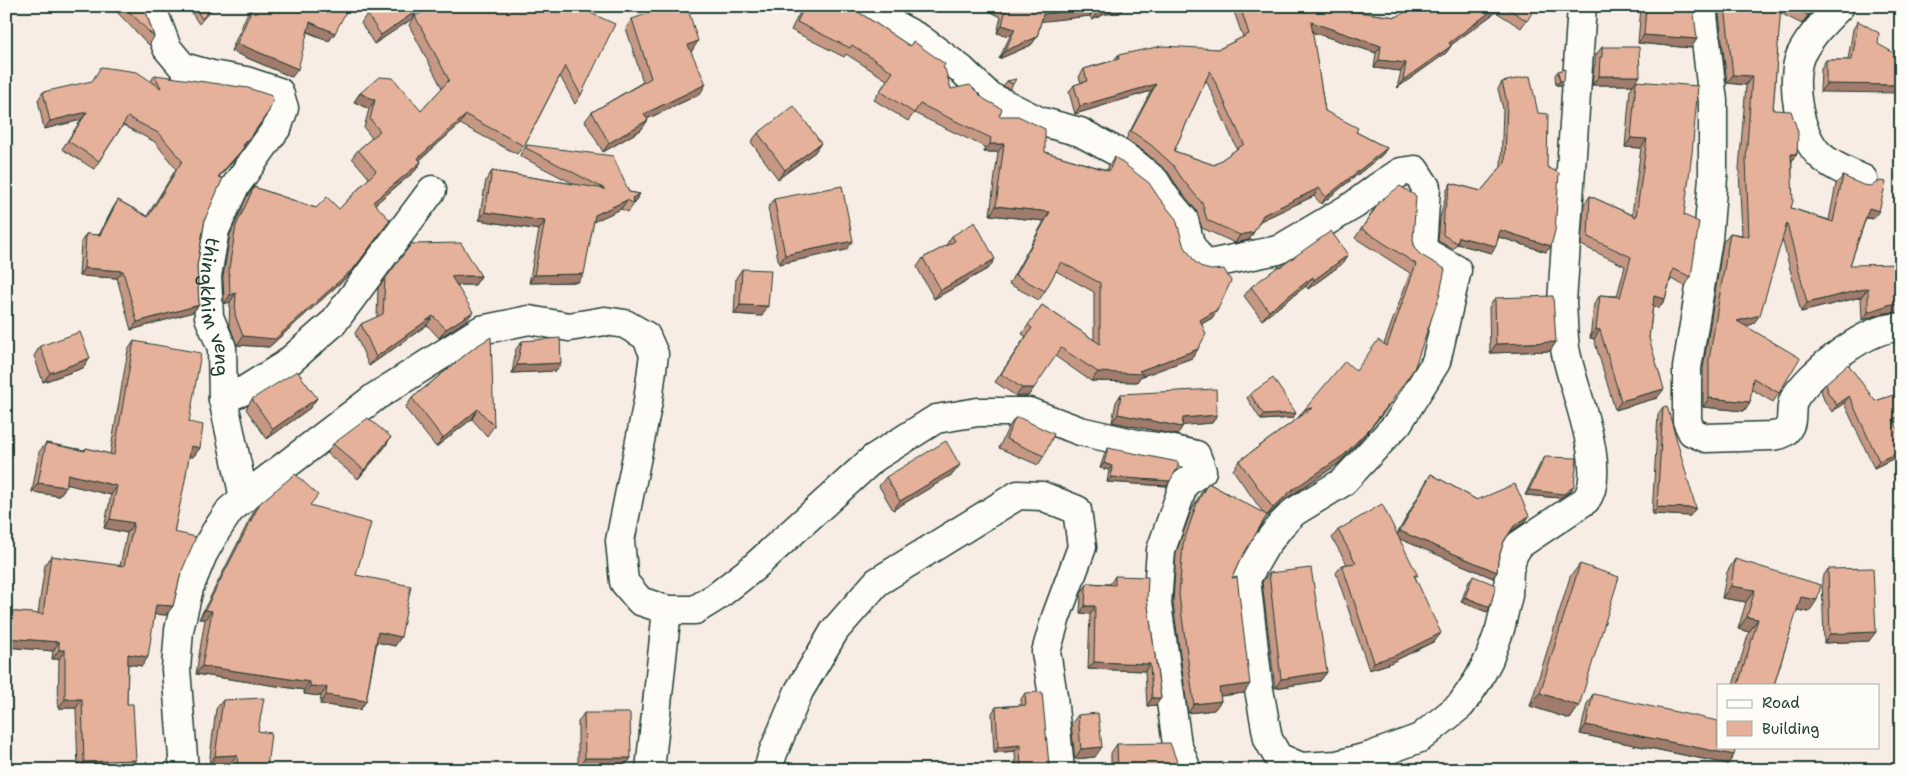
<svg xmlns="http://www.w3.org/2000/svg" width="1907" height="776" font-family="'Shantell Sans',sans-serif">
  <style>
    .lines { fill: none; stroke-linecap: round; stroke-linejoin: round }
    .minor-casing { stroke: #1f3d34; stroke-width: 31 }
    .minor { stroke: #fdfcf7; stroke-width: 28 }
    .wall { fill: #c69884; stroke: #1f3d34; fill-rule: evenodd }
    .shaded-wall { fill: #a17c6c; stroke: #1f3d34 }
    .building { fill: #e6b19a; stroke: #1f3d34; fill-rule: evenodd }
    .labels { text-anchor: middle; stroke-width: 4; stroke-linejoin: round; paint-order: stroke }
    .street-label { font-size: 19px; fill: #1f3d34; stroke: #fdfcf7 }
  </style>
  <rect width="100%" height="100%" fill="#f8ede4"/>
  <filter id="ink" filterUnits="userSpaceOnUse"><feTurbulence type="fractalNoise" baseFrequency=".02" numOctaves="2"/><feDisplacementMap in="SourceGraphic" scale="10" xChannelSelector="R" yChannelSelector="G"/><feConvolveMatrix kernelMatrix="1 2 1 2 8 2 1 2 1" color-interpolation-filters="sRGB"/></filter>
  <g filter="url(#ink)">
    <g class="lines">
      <defs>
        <g id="minor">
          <path id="s1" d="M151,6L167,48L183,67L212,75L246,81L279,92L284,108L278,126L234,188L215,230L207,276L209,317L222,348L223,399L244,498"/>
          <path d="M859,6L919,38L961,69L989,96L1039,121L1080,132L1119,153L1136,165L1155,181L1165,197L1184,220L1190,244L1202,262L1209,264L1278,250L1354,205L1378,187L1401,172L1415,170L1426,187L1422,250L1457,270L1436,362L1398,423L1343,482L1294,512L1281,525L1265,546L1246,579L1258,684L1268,739L1278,757L1301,767L1337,765L1371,756L1420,738L1461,705L1478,680L1489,659L1500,629L1508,595L1509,570L1513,555L1519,545L1586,500C1609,469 1571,385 1565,348C1563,333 1563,317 1562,302L1582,6"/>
          <path d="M1702,6L1713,101V177L1708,239L1687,368V421L1692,432L1706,438L1772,436C1778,435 1784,435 1788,428C1794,420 1789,409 1794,399C1809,373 1871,323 1901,328"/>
          <path d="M1840,6C1825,21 1811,35 1801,54C1789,80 1799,139 1822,157C1834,167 1849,173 1863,179"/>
          <path d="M223,399L245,390L285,365L333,323L432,190"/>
          <path d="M184,770L176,669L179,630L189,588L203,554L216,531L230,510L256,488L375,397L481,330L529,320L569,327L605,321L625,324L646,336L654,354L648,401L620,541L624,582L640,601L667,610H695L716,597L753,568L874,458L936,419L978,412H1029L1080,431L1141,445L1164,448L1196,455L1202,471L1184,484L1161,550L1157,604L1177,744L1187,770"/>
          <path d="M650,770L667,610"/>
          <path d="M768,770L773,753L799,691L835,630L877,582L1018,495L1042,496L1077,510L1082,547L1056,617L1046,652L1053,696L1060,770"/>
        </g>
      </defs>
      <use href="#minor" class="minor-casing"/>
      <use href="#minor" class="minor"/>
    </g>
    <path class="wall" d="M111,6H144L154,37L149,45Z
      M187,6H214L199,24Z
      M252,6H255L257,8L335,33L329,41L307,32L292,77L231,51L248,12Z
      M575,6L581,95L575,104L560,76L524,146L517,154L460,124L420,160L421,162L415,171L375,204L384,229L348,276L269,347L237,345L229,324L230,302L224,304L223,277L230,235L247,196L254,187L316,208L339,209L369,178L352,158L358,150L372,138L364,128L369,109L354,102L360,93L421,111L442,88L409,25L415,16Z
      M803,6H853L857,11L943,68L951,89L999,116L1045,152L1107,170L1109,165L1115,157L1183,244L1218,309L1212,318L1202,324L1198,349L1192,358L1140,377L1137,382L1091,381L1055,356L1028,396H1016L995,382L1026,336L1022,334L1042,305L1094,340V292L1056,271L1045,291L1039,300L1009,284L1044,221L990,215L998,152H984L985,147L914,113L908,121L874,100L887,80L846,54L844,57L791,30Z
      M979,6H1125L1120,13L1105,14L1092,20L1090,16L1041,21L1037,37L1031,45L999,59L1010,36L997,33L1001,17Z
      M1232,6H1352L1350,11L1396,17L1436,6H1536L1521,28L1496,12L1451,45V46L1446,53L1397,88L1401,71L1374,68L1376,53L1312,32L1325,111L1356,132L1387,148L1382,155L1321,204L1314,196L1260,221L1249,240L1235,243L1202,228L1196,210L1178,188L1168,172L1146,153L1126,139L1151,91L1075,114L1069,92L1074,85L1081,83L1079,77L1084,69L1114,60L1118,55L1219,49L1243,37ZM1206,80L1237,149L1214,165L1174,151Z
      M1641,6H1693L1691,48L1638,43Z
      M1718,6H1817L1802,24L1780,13L1773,110L1797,154L1792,161L1791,208L1829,220L1836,184L1843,176L1873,219L1866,218L1850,265L1901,312L1885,313L1862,320L1861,297L1801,312L1782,238L1753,324L1746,326L1779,393L1773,402L1751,389L1750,402L1744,411L1703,407V369L1723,242L1730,233L1742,235L1739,169L1746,85L1727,83Z
      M418,10L412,19L374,44L361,23L367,14Z
      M632,19L692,51H691L700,94L647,119L648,120L641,130L603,152L585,121L592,112L643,82L626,28Z
      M1858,21L1878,44L1820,92L1821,68L1826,60H1848L1853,29Z
      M1602,47L1640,76L1636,81L1684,215L1691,277L1685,286L1671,279L1665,299L1659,308L1653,306L1649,338L1657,398L1615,410L1594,339L1590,338L1594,304L1600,295L1617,296L1625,266L1581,245L1584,204L1590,196L1632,215L1641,148L1625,147L1630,90L1633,85H1592L1594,67L1595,64V56Z
      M1558,71L1561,85H1556L1555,75Z
      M155,75L269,111L235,159L219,177L205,219L197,266L199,305L193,312L131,330L117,278L79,276L81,242L86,234L99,235L113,208L118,200L147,216L176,169L155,142L123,125L94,169L62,149L81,120L44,129L38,100L43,92L151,81Z
      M1007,81L1013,84L1010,89L1003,86Z
      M1502,82L1547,167L1551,246L1546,252L1499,237L1492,253L1457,244L1453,249L1438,241L1440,218L1447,190L1451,183L1481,191L1501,167L1503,109L1498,89Z
      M758,133L815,152L778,179L751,142Z
      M527,145L629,192L640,194L634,203V204L628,212L621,209L594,221L578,282L529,283L539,230L479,220L486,180L492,171L574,184L520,156L521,153Z
      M774,199L846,250L779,264L768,208Z
      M1380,201L1413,240L1415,249L1421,255L1385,411L1363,437L1338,464L1286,499L1266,516L1239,562L1232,578L1244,693L1220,696L1221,701L1214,710L1188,713L1173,603L1176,553L1191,511L1202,491L1208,483L1264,514L1233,470L1239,461L1298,418L1305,409L1356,371L1384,344L1410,273L1355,238Z
      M952,236L989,268L934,299L917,267L923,258L946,246V245Z
      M413,244L481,276L475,285H457L467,320L439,338L427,325L369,366L355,333L361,324L377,317L378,288L385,279Z
      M1348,255L1342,264L1308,289L1306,286L1262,320L1244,296L1251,287L1280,267Z
      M742,269L762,316L734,314L736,278Z
      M1495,298L1556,342L1550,351L1490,353L1489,307Z
      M134,341L189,422L200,448L193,457L189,456L174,532L181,573L173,606L166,615L155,614L142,666L128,664L127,704L129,769L78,770L76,708H58L59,659H52L53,651L6,647V611L38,614L45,565L51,556L120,566L127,533L104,528L111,495L66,484V487L59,496L32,492L39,452L46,443L84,450L86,448L110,454L128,350Z
      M522,341L556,371L512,373L516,349Z
      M40,346L83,368L43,382L34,356Z
      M475,347L494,426L487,436L472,419L436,447L405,408L412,398Z
      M1826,383L1875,401L1901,393V421L1895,423L1901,435V455L1874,468L1844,403L1832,412L1824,400L1821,390Z
      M1121,394L1217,415L1212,423L1183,425L1182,427L1177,435L1112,422L1116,402Z
      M1250,394L1293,418L1261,420L1247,398Z
      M317,398L310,408L267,439L246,409L252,399Z
      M1663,407L1690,516L1652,514L1658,414Z
      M1015,418L1044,456L1038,465L999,448L1008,428Z
      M333,444L385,447L358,479L327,453Z
      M1108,448L1167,486L1107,482L1109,470L1100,468L1105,453Z
      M1545,457L1571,491L1560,498L1525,495L1541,462Z
      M953,474L893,510L879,486L886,477Z
      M1431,474L1477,500L1529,516L1525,522L1510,532L1504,541L1498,560L1497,572L1493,578L1399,538L1416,579L1435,641L1388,664L1369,670L1336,573L1342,565L1347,564L1332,538L1338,530L1397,534L1427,480Z
      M260,503L311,505L356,575L395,646L377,642L366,701L360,710L320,704L321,696L304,694V690L196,674L205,619H199L254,511Z
      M1735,559L1809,612L1797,610L1774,685H1733L1749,632L1738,629L1746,602L1722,598L1727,572Z
      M1580,564L1579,706L1570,719L1530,706L1570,577Z
      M1828,569L1869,641L1824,643L1822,578Z
      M1269,573L1327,672L1320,681L1275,688L1262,582Z
      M1115,576L1147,599L1161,698L1156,705L1147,706L1145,671L1088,669L1090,614L1080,613L1081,594L1083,590L1088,583L1110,584Z
      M1473,576L1487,612L1461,602L1469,581Z
      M1025,693L1049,765L1050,770H1016L1015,751L994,753L992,713L996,707L1021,705V699Z
      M1593,694L1734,755L1728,764L1580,734L1587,704Z
      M223,700L258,731L267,768L275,770H231L230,764L209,765L216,709Z
      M584,713L631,758L624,767H578V722Z
      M1078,715L1095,757L1075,759L1071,724Z
      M1117,744L1179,767L1182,770H1111V753Z"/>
    <path class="shaded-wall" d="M1125,6L1120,13L1105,14L1092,20L1097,12L1111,7Z
      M1498,6H1500L1496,12L1444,50L1449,43Z
      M1816,6H1817L1802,24L1808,15Z
      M1096,8L1090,16L1037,22L1043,14Z
      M418,10L412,19L374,44L381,35Z
      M310,22L335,33L329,41L304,30Z
      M1311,22L1381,46L1376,53L1305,30Z
      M1002,25L1015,29L1010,36L997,33Z
      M1644,35L1697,39L1691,48L1638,43Z
      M1037,37L1031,45L999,59L1005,51Z
      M698,41L692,51L681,54L688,45Z
      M237,43L298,69L292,77L231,51Z
      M1451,46L1446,53L1397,88L1403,80Z
      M1379,60L1406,63L1401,71L1374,68Z
      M1733,75L1752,76L1746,85L1727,83Z
      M1599,76H1640L1633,85H1592Z
      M1560,81H1564L1561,85H1556Z
      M706,84L700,94L638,123L644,114Z
      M1156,84L1151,91L1075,114L1080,106Z
      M1826,84L1901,85V93L1820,92Z
      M360,93L375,100L369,109L354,102Z
      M87,112L81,120L44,129L50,121Z
      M466,115L460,124L412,167L418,158Z
      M648,120L641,130L603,152L609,143Z
      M1631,138L1647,139L1641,148L1625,147Z
      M821,143L815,152L778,179L785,170Z
      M990,144H1004L998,152H984Z
      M1387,148L1382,155L1321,204L1326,197Z
      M241,151L235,159L212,184L218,177Z
      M1791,154H1797L1790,163Z
      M421,162L415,171L367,211L373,202Z
      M1319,188L1314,196L1258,222L1263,215Z
      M640,194L634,202L632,203V198Z
      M627,200L621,209L589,224L595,215Z
      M996,206L1050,212L1044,221L990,215Z
      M1869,208L1879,211L1873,219L1863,217Z
      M485,212L545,221L539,230L479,220Z
      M384,229L348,276L269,347L237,345L243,336Z
      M1500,230L1551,246L1546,252L1496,236Z
      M1254,232L1249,240L1235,243L1240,235Z
      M1459,237L1496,246L1492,253L1457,244Z
      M853,241L846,250L779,264L785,255Z
      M1348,255L1342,264L1308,289L1314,280Z
      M995,259L989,268L934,299L941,290Z
      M84,268L123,271L117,278L79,276Z
      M584,274L578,282L529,283L534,275Z
      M451,276H481L475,285H445Z
      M1313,277L1306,286L1262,320L1269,311Z
      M1868,288L1861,297L1801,312L1807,303Z
      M236,293L230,302L224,304L230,295Z
      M1654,296L1665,299L1659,308L1648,304Z
      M1891,304H1901V312L1885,313L1862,320L1868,312Z
      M199,305L193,312L131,330L137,322Z
      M740,305L768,306L762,316L734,314Z
      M1218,309L1212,318L1194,328L1200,320Z
      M473,312L467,320L439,338L446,329Z
      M1760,315L1753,324L1731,330L1737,321Z
      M433,316L427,325L369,366L376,357Z
      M1596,329L1600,330L1594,339L1590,338Z
      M1556,342L1550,351L1490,353L1496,344Z
      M1198,349L1192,358L1140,377L1137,382L1091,381L1098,372L1139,371Z
      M90,358L83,368L43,382L50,373Z
      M561,363L556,371L512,373L517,365Z
      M1022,388H1034L1028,396H1016Z
      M1664,389L1657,398L1615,410L1621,401Z
      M1849,396L1844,403L1832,412L1837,405Z
      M317,398L310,408L267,439L273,429Z
      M1709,398L1750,402L1744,411L1703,407Z
      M1391,402L1385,411L1363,437L1338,464L1286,499L1266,517L1273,508L1292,490Z
      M1312,408L1298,418L1305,409Z
      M478,409L472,419L436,447L443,438Z
      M1296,413L1293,418L1261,420L1264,415Z
      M1118,414L1182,427L1177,435L1112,422Z
      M1217,415L1212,423L1177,426L1183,418Z
      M1901,416V421L1888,426L1893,419Z
      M391,437L385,447L358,479L364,470Z
      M191,446L200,448L193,457L184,455Z
      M1901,451V455L1874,468L1879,461Z
      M1104,463L1112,466L1109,470L1100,468Z
      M960,465L953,474L893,510L900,501Z
      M68,474L117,486L111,495L61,483Z
      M1111,477L1170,481L1167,486L1107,482Z
      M38,483L66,487L59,496L32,492Z
      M1574,486L1571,491L1560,498L1525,495L1529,490Z
      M1657,507L1696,508L1690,516L1652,514Z
      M1529,516L1525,522L1510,532L1514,526Z
      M110,519L134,523L127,533L104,528Z
      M1400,531L1497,572L1493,578L1395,537Z
      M1731,586L1755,590L1746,602L1722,598Z
      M1465,597L1490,607L1487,612L1461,602Z
      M1801,597L1817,600L1809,612L1792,609Z
      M156,605L173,606L166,615L150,614Z
      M1085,606H1095L1090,614L1080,613Z
      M205,610L212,611L205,619H199Z
      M1747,617L1758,619L1749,632L1738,629Z
      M378,632L401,637L395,646L372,641Z
      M1876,632L1869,641L1824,643L1830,634Z
      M1441,633L1435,641L1388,664L1369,670L1374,662Z
      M6,638L59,642L53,651L6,647Z
      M59,650H65L59,659H52Z
      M128,654L148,657L142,666L121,663Z
      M1094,662L1150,664L1145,671L1088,669Z
      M202,666L310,682L304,690L196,674Z
      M1327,672L1320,681L1275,688L1281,679Z
      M1250,684L1244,693L1213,697L1219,688Z
      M310,686L327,687L321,696L304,694Z
      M1540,693L1579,706L1570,719L1530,706Z
      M326,695L366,701L360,710L320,704Z
      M1152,698H1161L1156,705L1147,706Z
      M65,699H82L76,708H58Z
      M1221,701L1214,710L1188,713L1194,704Z
      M1586,725L1734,755L1728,764L1580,734Z
      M1020,745L1015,751L994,753L998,747Z
      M1102,747L1095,757L1075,759L1081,749Z
      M237,755L230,764L209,765L215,756Z
      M585,758H631L624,767H578Z
      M136,760L129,769L79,770L84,762Z"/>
    <path class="building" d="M124,6H144L154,37Z
      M194,6H213L202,19Z
      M253,6H255L257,8L259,6H349L335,33L310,22L298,69L237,43Z
      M379,6H416L418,10L381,35L367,14Z
      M435,6H575L615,24L581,95L565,66L524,146L466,115L418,158L421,162L373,202L390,220L355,267L275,339L243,336L235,315L236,293L230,295L229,268L236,226L254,187L316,208L327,197L339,209L376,171L358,150L380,131L370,119L375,100L360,93L379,77L393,78L421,111L449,80L415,16Z
      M670,6H687L698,41L688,45L706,84L644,114L648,120L609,143L592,112L651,78L632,19Z
      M805,6H853L857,11L910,46L913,41L945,64L943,68L945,69L951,89L970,85L984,99L1002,109L999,116H1018L1045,129V152L1109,171L1115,157L1149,183L1159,198L1176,219L1183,244L1195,262L1203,268L1211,270L1224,269L1231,281L1218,309L1200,320L1206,334L1198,349L1139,371L1143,374L1098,372L1061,348L1034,388H1022L1001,374L1032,328L1028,325L1042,305L1100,344V283L1061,262L1045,291L1015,275L1050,212L996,206L1004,144H990L991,138L920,104L914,113L880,91L893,72L852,45L850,48L797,22Z
      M1000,6H1114L1111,7L1097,12L1096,8L1043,14L1037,37L1005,51L1015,29L1002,25L1006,9Z
      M1240,6H1352L1350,11L1396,17L1417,6H1498L1449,43L1451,46L1403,80L1406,63L1379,60L1381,46L1311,22L1325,111L1358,128L1356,132L1387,148L1326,197L1319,188L1263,215L1254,232L1240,235L1207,220L1202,203L1183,180L1173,165L1151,145L1131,131L1156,84L1080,106L1074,85L1087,81L1084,69L1119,59L1118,55L1162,46L1219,49L1249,34ZM1210,71L1244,144L1214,165L1174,151Z
      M1504,6H1536L1527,21Z
      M1646,6H1693L1697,39L1644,35Z
      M1725,6H1781L1773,110L1791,111L1798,132L1797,154H1791L1793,201L1791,208L1833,222L1843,176L1863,185L1871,186L1880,181L1886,182L1879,211L1869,208L1850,265L1901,264V304H1891L1868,312V288L1807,303L1787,223L1760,315L1737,321L1800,358L1779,393L1753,378L1750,402L1709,398V360L1730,233L1749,237L1746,160L1752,76L1733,75Z
      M1790,6H1816L1808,15Z
      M1858,21L1879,33L1878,44L1901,57V85L1826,84V60H1852Z
      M1602,47H1639L1640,76H1599L1600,57H1602Z
      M101,67L137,72L161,88L155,75L248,88L272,96L273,100L269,111L250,138L243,145L244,147L241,151L218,177L223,178L205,219L197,266L199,305L137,322L123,271L84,268L86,234L100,235L118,200L148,217L182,161L160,134L128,117L99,161L68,141L87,112L50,121L43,92L92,81Z
      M1565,69L1564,81H1560L1558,71Z
      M1530,76L1538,113L1548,114L1547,167L1559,173L1555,231L1551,246L1500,230L1496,246L1459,237L1457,243L1443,235L1444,212L1451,183L1481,191L1505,162L1507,102L1502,82Z
      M1016,79L1013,84L1007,81Z
      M1636,81L1698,86L1692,153L1684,215L1699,222L1691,277L1673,269L1665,299L1654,296L1649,338L1664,389L1621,401L1600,330L1596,329L1600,295L1620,297L1631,257L1588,237L1590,196L1636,217L1647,139L1631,138Z
      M794,106L821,143L785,170L758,133Z
      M6,109L11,112L6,120Z
      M527,145L613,156L629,192L640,194L632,198L634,204L627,200L595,215L584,274L534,275L545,221L485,212L492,171L605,189L526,148Z
      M842,186L853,241L785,255L774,199Z
      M1400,186L1416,196L1413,240L1415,249L1421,255L1445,269L1439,297L1414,369L1391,402L1370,428L1344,455L1292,490L1273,508L1239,461L1312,408L1305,409L1345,361L1356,371L1378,340L1387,346L1416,264L1362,229L1380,201Z
      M975,222L995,259L941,290L923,258L955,241L952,236Z
      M1331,231L1348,255L1314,280L1313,277L1269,311L1251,287L1279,266L1280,267Z
      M412,243L413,244L461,243L481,276H451L473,312L446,329L433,316L376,357L361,324L383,314L385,279Z
      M742,269L771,270L768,306L740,305Z
      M1553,296L1556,342L1496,344L1495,298Z
      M80,332L90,358L50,373L40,346Z
      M491,337L494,426L478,409L443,438L412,398L475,347Z
      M560,338L561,363L517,365L522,341Z
      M134,341L201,353L189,422L203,425L200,448L191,446L184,486L174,532L196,537L181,573L173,606L156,605L148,657L128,654L127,704H133L136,760L84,762L82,699H65V650H59V642L6,638V611L43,614L51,556L124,566L134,523L110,519L117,486L68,474L66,487L38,483L46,443L85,451L86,448L114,455Z
      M1848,364L1875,401L1901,393V416L1893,419L1901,435V451L1879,461L1849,396L1837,405L1828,393L1826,383Z
      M297,371L317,398L273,429L252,399Z
      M1273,378L1296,413L1264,415L1250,394Z
      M1216,389L1217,415L1183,418L1182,427L1118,414L1121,394Z
      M1667,406L1696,508L1657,507L1663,407Z
      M368,418L391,437L364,470L333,444Z
      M1015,418H1020L1054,434L1044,456L1006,439Z
      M946,441L960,465L900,501L886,477Z
      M1108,448L1178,462V467L1170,481L1111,477L1112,466L1104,463Z
      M1545,457L1577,458L1574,486L1564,494L1529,490Z
      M295,474L318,495L310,505L371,523L356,575L411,586L401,637L378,632L366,701L326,695L327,687L310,686V682L202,666L212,611L205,610L260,503Z
      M1431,474L1477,500L1515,484L1529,516L1514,526L1504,541L1498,560L1497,572L1400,531Z
      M1208,483L1267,515L1239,562L1232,578L1237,577L1250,684L1219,688L1221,701L1194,704L1179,595L1183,544L1197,503Z
      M1382,504L1418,576L1414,575L1441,633L1394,656L1374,662L1342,565L1356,563L1338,530Z
      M1735,559L1821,585L1817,600L1801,597L1774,685H1738L1758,619L1747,617L1755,590L1731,586Z
      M1580,564L1619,577L1579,706L1540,693Z
      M1311,568L1327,672L1281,679L1269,573Z
      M1873,568L1876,632L1830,634L1828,569Z
      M1115,576L1148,577L1147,599L1161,698H1152L1150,664L1094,662L1095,606H1085L1086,587L1088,583L1115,585Z
      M1473,576L1496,585L1490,607L1465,597Z
      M1042,692L1049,765L1050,770H1021L1020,745L998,747L996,707L1026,705L1025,693Z
      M1593,694L1718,721V747H1736L1734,755L1586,725Z
      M264,698L258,731L271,733L267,768L275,769V770H238L237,755L215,756L223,700Z
      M584,713H630L631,758H585Z
      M1098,713L1102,747L1081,749L1078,715Z
      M1170,743L1179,767L1182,770H1118L1117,744Z"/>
  </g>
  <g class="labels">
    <g class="street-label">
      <text dy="7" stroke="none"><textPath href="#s1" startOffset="406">thingkhim veng</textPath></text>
    </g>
  </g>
  <rect width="1907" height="776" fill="none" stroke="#fdfcf7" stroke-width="25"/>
  <rect x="12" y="12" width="1882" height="751" fill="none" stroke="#1f3d34" stroke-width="2" filter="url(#ink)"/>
  <rect x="1717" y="684" width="162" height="65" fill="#fdfcf7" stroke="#a4b0a9"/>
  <rect x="1727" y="700" width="25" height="8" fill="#fdfcf7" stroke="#a4b0a9"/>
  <text x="1762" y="708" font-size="15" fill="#1f3d34">Road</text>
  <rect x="1727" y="721" width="25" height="15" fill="#e6b19a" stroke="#a4b0a9"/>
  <text x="1762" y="734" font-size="15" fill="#1f3d34">Building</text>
</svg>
